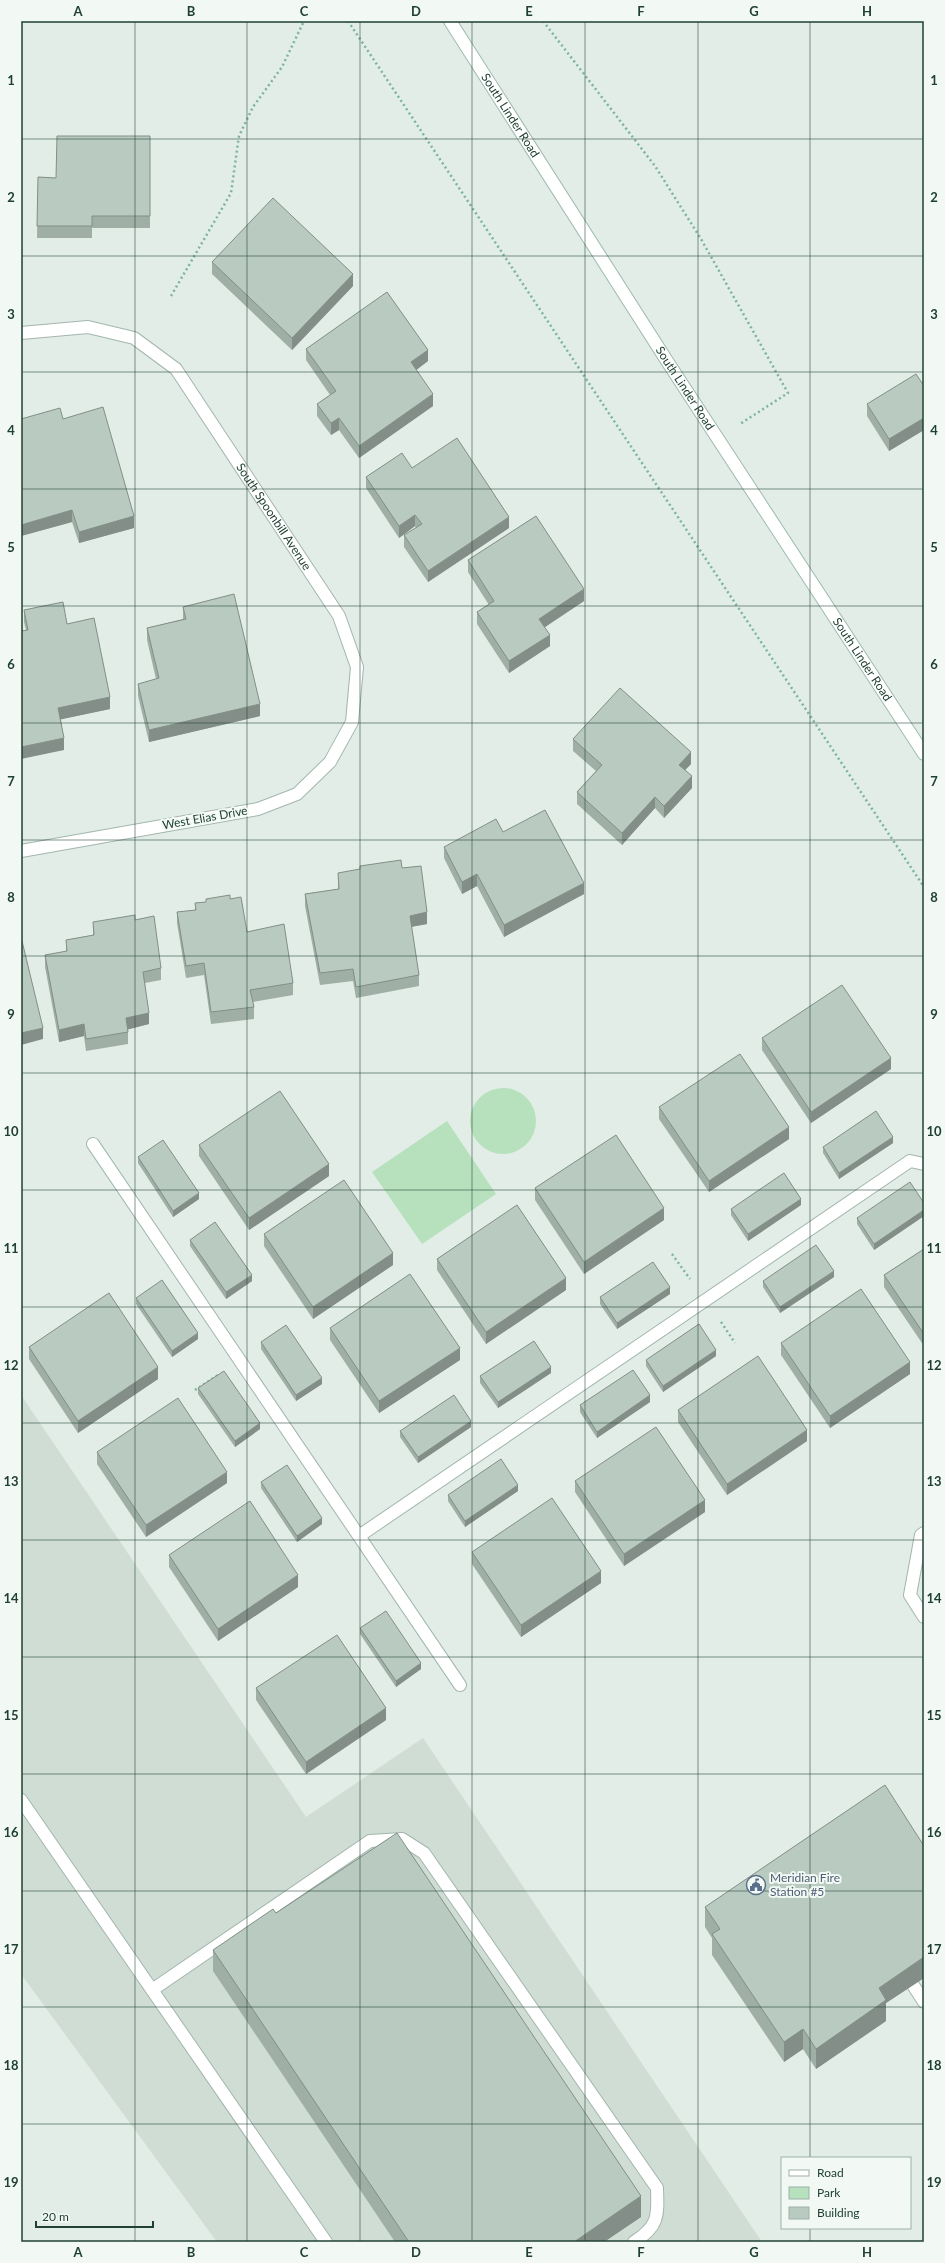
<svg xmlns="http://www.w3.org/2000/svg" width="945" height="2263" font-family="Lato,sans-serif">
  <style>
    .built { fill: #cfddd5 }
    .green { fill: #b7e1bd }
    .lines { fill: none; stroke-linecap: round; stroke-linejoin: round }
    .lane-casing { stroke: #a3b6ad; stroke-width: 14 }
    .street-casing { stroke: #a3b6ad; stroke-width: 14 }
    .secondary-casing { stroke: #9ebaad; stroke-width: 14 }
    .path { stroke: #7db49d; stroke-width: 2.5; stroke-dasharray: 2 3; stroke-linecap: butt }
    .lane { stroke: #fff; stroke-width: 12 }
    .street { stroke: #fff; stroke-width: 12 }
    .secondary { stroke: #fff; stroke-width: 12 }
    .wall { fill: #9fafa6 }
    .shaded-wall { fill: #828e87 }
    .building { fill: #b9cbc1; stroke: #828e87 }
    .grid { fill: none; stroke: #1f4033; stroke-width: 1; stroke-opacity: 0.55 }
    .labels { text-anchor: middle; stroke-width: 4; stroke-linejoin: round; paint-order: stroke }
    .street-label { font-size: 12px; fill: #1f4033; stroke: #f2f9f4 }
    .service-label { font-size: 12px; fill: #4e5e75; stroke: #f2f9f4; text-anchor: start }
    .neatline { fill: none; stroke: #1f4033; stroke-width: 1.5 }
    .grid-label { font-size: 13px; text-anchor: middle; font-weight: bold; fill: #1f4033 }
  </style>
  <rect width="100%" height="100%" fill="#e1ede6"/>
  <path class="built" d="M21,1395L306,1817L423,1738L762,2242H217L21,1974Z"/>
  <path class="green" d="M470 1121a33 33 0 1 1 66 0a33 33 0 1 1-66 0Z
    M447,1121L496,1194L422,1244L372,1172Z"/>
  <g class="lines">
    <defs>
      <path id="lane" d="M93,1144L460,1685
        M924,1533L921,1535L910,1595L924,1617
        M359,1536L910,1161L924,1164
        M21,1800L326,2242
        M913,1985L924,2002
        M152,1990L370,1841L402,1839L424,1853L657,2188C658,2216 659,2226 634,2242"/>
      <g id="street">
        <path id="s1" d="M21,333L88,327L134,338L176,369L339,616L357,667L352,722L330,762L297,794L258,809L21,851"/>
      </g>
      <g id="secondary">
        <path id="s2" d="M450,21L667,361L924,754"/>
      </g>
    </defs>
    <use href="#lane" class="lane-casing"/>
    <use href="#street" class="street-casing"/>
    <use href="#secondary" class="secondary-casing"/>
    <path class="path" d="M348,21L924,887
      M543,21L655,166L701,239L788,393L740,424
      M171,296L231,193L239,136L253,107L282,67L304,21
      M672,1254L690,1279
      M721,1322L735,1343
      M195,1390L218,1375"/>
    <use href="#lane" class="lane"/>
    <use href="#street" class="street"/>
    <use href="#secondary" class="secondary"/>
  </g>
  <path class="wall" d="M150,136V228H92V238H37L38,177L56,178Z
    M212,262L353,286L292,350L212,274Z
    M306,349L428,361L416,370L433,406L359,458L339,430L331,435L317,416V404L330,395L306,360Z
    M924,386V430L889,451L867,416V404Z
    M21,419H63L134,528L79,543L72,522L21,536Z
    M412,468L509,528L428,582L404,547V535L416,528L415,526L399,538L366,488V477Z
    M468,560L584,601L545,627L550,646L509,673L477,624V612L489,605L468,572Z
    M183,607L260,716L149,742L138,696V684L156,679L147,640V628L183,619Z
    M24,610L67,624L110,709L61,719L64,750L26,630L24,622Z
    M573,739L691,764L685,770L692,788L664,818L655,808L622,845L577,804V792L596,771L573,751Z
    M503,832L584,894L504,937L477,886L462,894L444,858V847Z
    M402,868L427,924L411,927L419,975V986L356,998L353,981L320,985L305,906V894L338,889V873Z
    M230,899L247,932L293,983V995L253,1002L254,1007V1019L211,1024L204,975L186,978L177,923V912L195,910V903L206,902Z
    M135,920L161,968V980L145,983L149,1024L128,1029V1044L86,1051L84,1036L59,1042L45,967V955L66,952V940L93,935V922Z
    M762,1038L891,1069L811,1123L762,1050Z
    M659,1107L789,1139L709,1192L659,1119Z
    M893,1143L839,1179L823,1153V1147Z
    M199,1145L329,1176L249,1230L199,1156Z
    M138,1157L199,1199L173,1217L138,1163Z
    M535,1188L664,1220L584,1274L535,1200Z
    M924,1203V1216L874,1250L857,1224V1218Z
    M801,1205L748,1241L731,1215V1209Z
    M264,1234L393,1265L313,1319L264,1246Z
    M190,1240L252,1281L226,1299L190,1246Z
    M924,1249V1346L884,1287V1275Z
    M437,1259L566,1290L486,1344L437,1270Z
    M834,1277L780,1313L763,1287V1281Z
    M670,1294L617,1329L600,1304V1297Z
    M136,1298L198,1339L172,1357L136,1304Z
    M330,1328L460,1360L379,1413L330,1340Z
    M261,1342L322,1384L296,1401L261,1349Z
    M781,1343L910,1374L830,1428L781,1355Z
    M29,1347L158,1379L78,1433L29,1359Z
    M716,1356L663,1392L646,1366V1360Z
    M551,1373L498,1408L480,1383V1376Z
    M198,1388L260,1429L235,1447L198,1394Z
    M650,1402L597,1438L580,1412V1405Z
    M678,1410L807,1441L727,1495L678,1422Z
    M471,1427L418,1463L400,1437V1431Z
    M97,1452L227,1483L146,1537L97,1464Z
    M575,1481L705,1512L624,1566L575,1492Z
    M261,1482L322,1524L297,1542L261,1488Z
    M518,1491L465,1527L448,1501V1495Z
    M472,1552L601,1583L521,1637L472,1564Z
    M169,1555L298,1587L218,1641L169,1567Z
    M360,1628L421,1669L396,1687L360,1634Z
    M256,1688L386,1720L306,1774L256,1700Z
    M924,1846V1978L886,2003V2021L816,2069L803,2049L784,2062L712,1955V1938L705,1927V1907Z
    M276,1913L641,2217L604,2242H395L213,1971V1950Z"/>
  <path class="shaded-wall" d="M353,274V286L292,350V338Z
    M428,350V361L411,374V362Z
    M433,394V406L359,458V446Z
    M339,418V430L331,435V423Z
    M924,418V430L889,451V439Z
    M72,510V522L21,536V525Z
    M415,515V526L399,538V526Z
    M134,516V528L79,543V532Z
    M509,517V528L428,582V571Z
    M584,589V601L539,631V619Z
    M550,635V646L509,673V661Z
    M110,697V709L58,720V708Z
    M260,704V716L149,742V730Z
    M64,738V750L21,759V747Z
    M691,752V764L679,776V765Z
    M692,776V788L664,818V806Z
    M655,797V808L622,845V833Z
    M477,874V886L462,894V882Z
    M584,883V894L504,937V925Z
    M427,912V924L410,927V916Z
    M149,1013V1024L126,1030V1018Z
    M84,1024V1036L59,1042V1030Z
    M43,1028V1039L21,1045V1033Z
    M891,1058V1069L811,1123V1112Z
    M789,1127V1139L709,1192V1181Z
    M893,1137V1143L839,1179V1173Z
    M329,1164V1176L249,1230V1218Z
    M199,1193V1199L173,1217V1211Z
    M801,1199V1205L748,1241V1234Z
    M664,1208V1220L584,1274V1262Z
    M924,1210V1216L874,1250V1244Z
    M393,1253V1265L313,1319V1307Z
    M834,1271V1277L780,1313V1307Z
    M252,1275V1281L226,1299V1292Z
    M566,1278V1290L486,1344V1332Z
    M670,1287V1294L617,1329V1323Z
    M198,1333V1339L172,1357V1351Z
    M460,1348V1360L379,1413V1401Z
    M716,1350V1356L663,1392V1386Z
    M910,1362V1374L830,1428V1416Z
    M158,1367V1379L78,1433V1421Z
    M551,1367V1373L498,1408V1402Z
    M322,1378V1384L296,1401V1395Z
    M650,1395V1402L597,1438V1432Z
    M471,1421V1427L418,1463V1457Z
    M260,1423V1429L235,1447V1441Z
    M807,1430V1441L727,1495V1484Z
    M227,1472V1483L146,1537V1525Z
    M518,1485V1491L465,1527V1521Z
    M705,1500V1512L624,1566V1554Z
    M322,1518V1524L297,1542V1536Z
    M601,1571V1583L521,1637V1625Z
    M298,1575V1587L218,1641V1629Z
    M421,1663V1669L396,1687V1681Z
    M386,1708V1720L306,1774V1762Z
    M924,1957V1978L886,2003V2021L816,2069V2049L879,1988Z
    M803,2029V2049L784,2062V2042Z
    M641,2196V2217L604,2242H574Z"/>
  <path class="building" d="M57,136H150V216H92V226H37L38,177L56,178Z
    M273,198L353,274L292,338L212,262Z
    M387,292L428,350L411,362L433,394L359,446L339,418L331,423L317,404L336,391L306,349Z
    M916,374L924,386V418L889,439L867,404Z
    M103,407L134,516L79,532L72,510L21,525V419L60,408L63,419Z
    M457,438L509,517L428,571L404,535L422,524L415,515L399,526L366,477L402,453L412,468Z
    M536,516L584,589L539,619L550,635L509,661L477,612L494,601L468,560Z
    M234,594L260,704L149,730L138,684L159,678L147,628L186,619L183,607Z
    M63,602L67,624L94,618L110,697L58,708L64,738L21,747V631L28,630L24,610Z
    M620,688L691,752L679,765L692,776L664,806L655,797L622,833L577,792L602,765L573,739Z
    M545,810L584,883L504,925L477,874L462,882L444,847L496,819L503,832Z
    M401,860L402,868L421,866L427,912L410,916L419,975L356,987L353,969L320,973L305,894L339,889L338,873L360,869V866Z
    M230,895V899L241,897L247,932L284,924L293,983L250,990L254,1007L211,1012L204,963L186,966L177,912L196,910L195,903L206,902V899Z
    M135,915V920L154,916L161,968L143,972L149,1013L126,1018L128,1032L86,1039L84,1024L59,1030L45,955L67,951L66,940L94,935L93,922Z
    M21,941H22L43,1028L21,1033Z
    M842,985L891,1058L811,1112L762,1038Z
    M740,1054L789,1127L709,1181L659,1107Z
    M280,1091L329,1164L249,1218L199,1145Z
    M876,1111L893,1137L839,1173L823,1147Z
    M616,1135L664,1208L584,1262L535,1188Z
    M163,1140L199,1193L173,1211L138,1157Z
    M784,1173L801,1199L748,1234L731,1209Z
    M344,1180L393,1253L313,1307L264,1234Z
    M910,1182L924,1203V1210L874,1244L857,1218Z
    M517,1205L566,1278L486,1332L437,1259Z
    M215,1222L252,1275L226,1292L190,1240Z
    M816,1245L834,1271L780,1307L763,1281Z
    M924,1249V1334L884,1275Z
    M653,1262L670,1287L617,1323L600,1297Z
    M410,1274L460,1348L379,1401L330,1328Z
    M162,1280L198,1333L172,1351L136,1298Z
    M861,1289L910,1362L830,1416L781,1343Z
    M109,1293L158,1367L78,1421L29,1347Z
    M699,1324L716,1350L663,1386L646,1360Z
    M286,1325L322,1378L296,1395L261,1342Z
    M534,1341L551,1367L498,1402L480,1376Z
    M758,1356L807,1430L727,1484L678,1410Z
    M633,1370L650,1395L597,1432L580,1405Z
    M224,1371L260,1423L235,1441L198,1388Z
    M454,1395L471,1421L418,1457L400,1431Z
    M178,1398L227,1472L146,1525L97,1452Z
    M656,1427L705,1500L624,1554L575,1481Z
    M501,1459L518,1485L465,1521L448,1495Z
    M287,1465L322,1518L297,1536L261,1482Z
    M552,1498L601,1571L521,1625L472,1552Z
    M250,1501L298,1575L218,1629L169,1555Z
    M386,1611L421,1663L396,1681L360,1628Z
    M337,1635L386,1708L306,1762L256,1688Z
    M885,1785L924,1846V1957L879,1988L886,2000L816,2049L803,2029L784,2042L712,1934L720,1929L705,1907Z
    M397,1833L641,2196L574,2242H409L213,1950L273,1909L276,1913Z"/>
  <path class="grid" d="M135,21V2242M247,21V2242M360,21V2242M472,21V2242M585,21V2242M698,21V2242M810,21V2158M21,139H924M21,256H924M21,372H924M21,489H924M21,606H924M21,723H924M21,840H924M21,956H924M21,1073H924M21,1190H924M21,1307H924M21,1423H924M21,1540H924M21,1657H924M21,1774H924M21,1891H924M21,2007H924M21,2124H924M810,2228V2242"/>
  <defs>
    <symbol id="civic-ring" viewBox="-11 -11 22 22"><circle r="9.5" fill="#f2f9f4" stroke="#5c6f8a" stroke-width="1.5"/><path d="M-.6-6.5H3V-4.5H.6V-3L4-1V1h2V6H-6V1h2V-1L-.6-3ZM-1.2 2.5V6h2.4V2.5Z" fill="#5c6f8a"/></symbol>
  </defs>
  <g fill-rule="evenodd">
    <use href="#civic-ring" x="745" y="1874" width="22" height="22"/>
  </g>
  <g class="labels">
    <g class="street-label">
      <text dy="4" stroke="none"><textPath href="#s2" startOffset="112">South Linder Road</textPath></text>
      <text dy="4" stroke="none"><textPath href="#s2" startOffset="436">South Linder Road</textPath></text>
      <text dy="4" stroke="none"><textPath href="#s1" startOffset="344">South Spoonbill Avenue</textPath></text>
      <text dy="4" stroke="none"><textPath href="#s2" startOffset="760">South Linder Road</textPath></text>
      <text transform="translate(205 818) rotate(-10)" y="4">West Elias Drive</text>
    </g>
    <g class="service-label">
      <text x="770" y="1882">Meridian Fire<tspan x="770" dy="14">Station #5</tspan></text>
    </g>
  </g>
  <rect width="945" height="2263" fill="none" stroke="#f2f9f4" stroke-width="44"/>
  <rect x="781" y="2157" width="130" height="72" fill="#f2f9f4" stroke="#9eafa7"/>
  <rect x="789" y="2170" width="20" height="6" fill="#ffffff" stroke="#9eafa7"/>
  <text x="817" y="2177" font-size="12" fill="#1f4033">Road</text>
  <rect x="789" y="2187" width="20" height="12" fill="#b7e1bd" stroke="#9eafa7"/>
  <text x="817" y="2197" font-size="12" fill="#1f4033">Park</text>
  <rect x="789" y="2207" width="20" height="12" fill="#b9cbc1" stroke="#9eafa7"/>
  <text x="817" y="2217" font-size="12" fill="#1f4033">Building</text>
  <path d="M36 2221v6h117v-6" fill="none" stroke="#1f4033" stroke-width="2"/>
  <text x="42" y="2221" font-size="12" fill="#1f4033" stroke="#f2f9f4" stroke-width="3" paint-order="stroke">20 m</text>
  <rect x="22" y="22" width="901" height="2219" class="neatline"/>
  <g class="grid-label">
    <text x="78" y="16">A</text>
    <text x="191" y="16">B</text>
    <text x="304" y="16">C</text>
    <text x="416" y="16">D</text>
    <text x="529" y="16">E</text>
    <text x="641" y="16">F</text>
    <text x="754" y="16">G</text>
    <text x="867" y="16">H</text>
    <text x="11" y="85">1</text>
    <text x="934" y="85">1</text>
    <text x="11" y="202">2</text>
    <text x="934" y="202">2</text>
    <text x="11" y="319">3</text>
    <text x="934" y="319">3</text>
    <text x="11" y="435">4</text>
    <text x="934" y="435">4</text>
    <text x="11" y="552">5</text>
    <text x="934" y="552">5</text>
    <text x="11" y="669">6</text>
    <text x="934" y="669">6</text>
    <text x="11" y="786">7</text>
    <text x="934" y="786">7</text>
    <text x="11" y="902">8</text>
    <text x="934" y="902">8</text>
    <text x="11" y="1019">9</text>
    <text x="934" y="1019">9</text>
    <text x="11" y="1136">10</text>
    <text x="934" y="1136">10</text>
    <text x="11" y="1253">11</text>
    <text x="934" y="1253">11</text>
    <text x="11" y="1370">12</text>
    <text x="934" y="1370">12</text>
    <text x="11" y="1486">13</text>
    <text x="934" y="1486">13</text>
    <text x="11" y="1603">14</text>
    <text x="934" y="1603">14</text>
    <text x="11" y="1720">15</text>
    <text x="934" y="1720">15</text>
    <text x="11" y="1837">16</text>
    <text x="934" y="1837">16</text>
    <text x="11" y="1954">17</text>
    <text x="934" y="1954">17</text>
    <text x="11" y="2070">18</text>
    <text x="934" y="2070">18</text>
    <text x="11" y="2187">19</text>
    <text x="934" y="2187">19</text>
    <text x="78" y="2257">A</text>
    <text x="191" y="2257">B</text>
    <text x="304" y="2257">C</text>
    <text x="416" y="2257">D</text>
    <text x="529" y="2257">E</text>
    <text x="641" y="2257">F</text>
    <text x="754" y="2257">G</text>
    <text x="867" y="2257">H</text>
  </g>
</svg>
